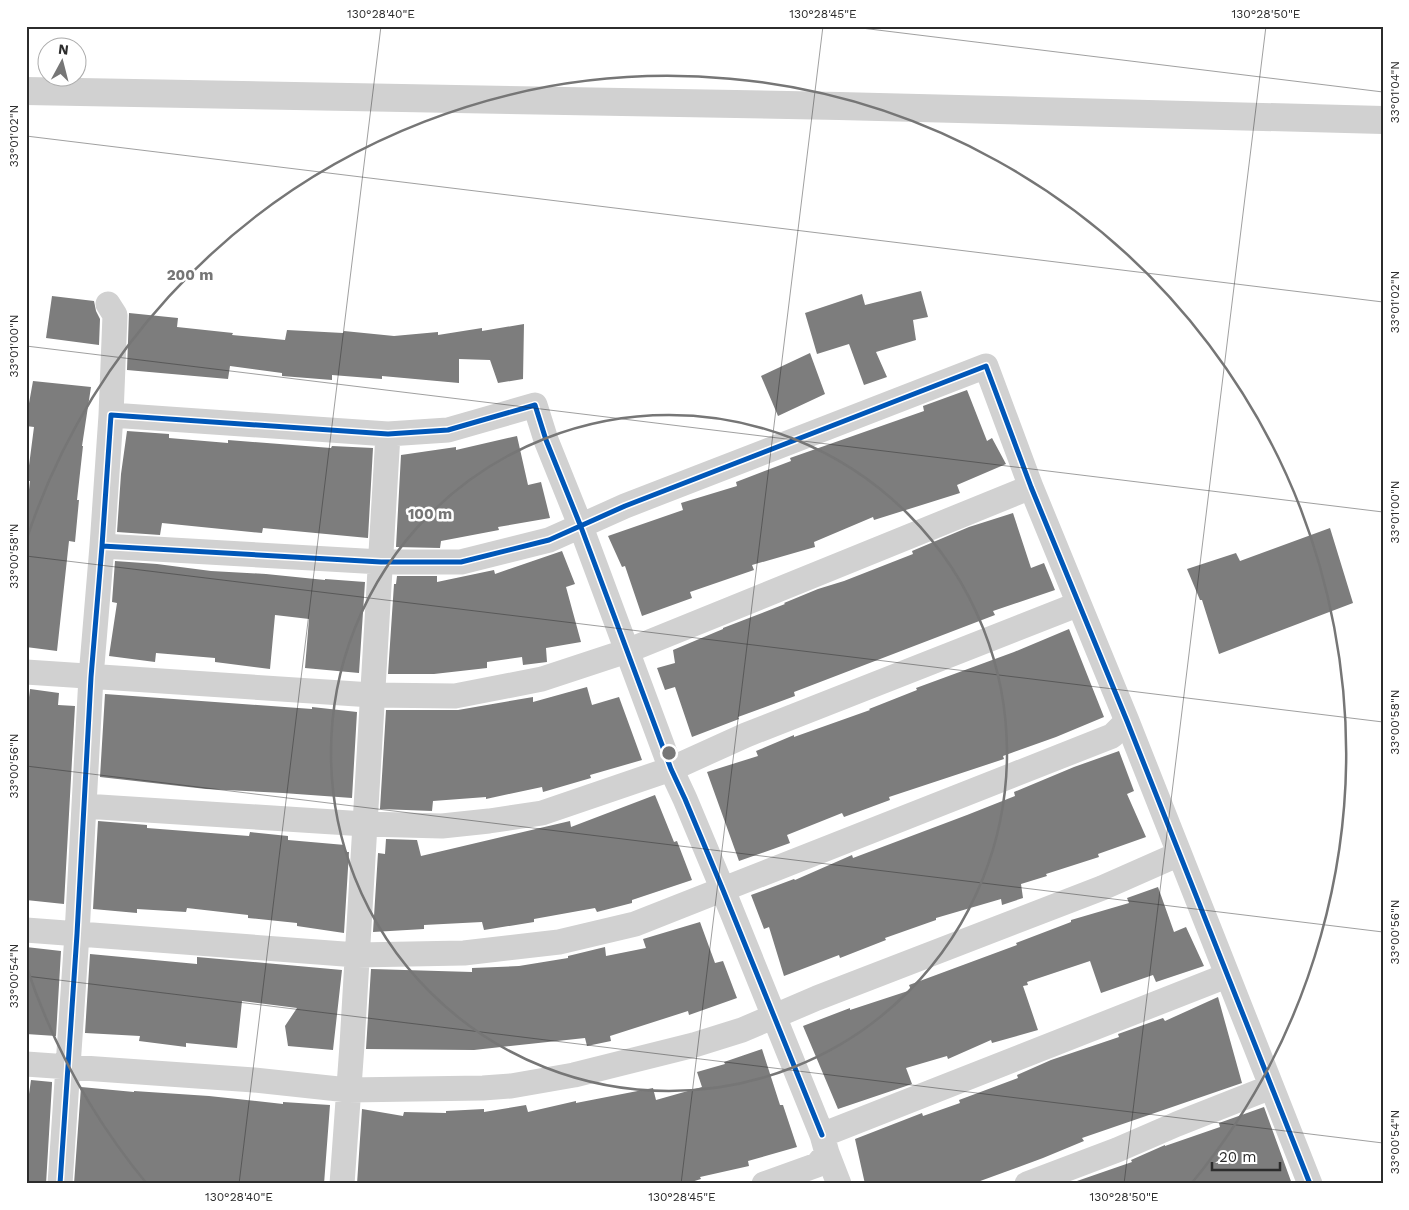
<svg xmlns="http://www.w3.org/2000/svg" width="1409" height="1210" font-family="'Work Sans',sans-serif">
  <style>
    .building { fill: #7d7d7d }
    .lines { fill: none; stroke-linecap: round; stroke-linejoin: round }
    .minor { stroke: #d1d1d1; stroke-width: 25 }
    .tertiary { stroke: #d1d1d1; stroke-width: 28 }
    .cycleway-casing { stroke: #fff; stroke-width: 8 }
    .cycleway { stroke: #0057b8; stroke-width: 5 }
    .ticks { fill: none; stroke: #2c2c2c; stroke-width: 1; stroke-opacity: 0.45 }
    .ring { fill: none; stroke: #767676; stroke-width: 2.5 }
    .centre { fill: #767676; stroke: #fff; stroke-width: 2.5 }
    .ring-label { font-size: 15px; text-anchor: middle; font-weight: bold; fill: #767676; stroke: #fff; stroke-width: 5; stroke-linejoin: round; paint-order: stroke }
    .neatline { fill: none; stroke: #2c2c2c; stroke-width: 2 }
    .ticks-label { font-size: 12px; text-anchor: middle; fill: #2c2c2c }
  </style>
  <rect width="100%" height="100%" fill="#fff"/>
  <path class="building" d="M921,291L928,317L913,320L916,340L876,352L887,377L864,385L849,344L817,354L805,313L862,294L865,305Z
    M52,296L94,301L96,311L100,319L99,345L46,338Z
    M129,313L178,318L177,327L233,333L232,335L285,340L287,330L343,333L344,331L394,336L438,332V335L482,328V331L524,324L523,379L498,383L490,360L459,359V383L382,376V379L332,375V380L282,376V373L230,366L228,379L127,370Z
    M810,353L825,394L778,416L761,376Z
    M33,381L91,387L82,446H83L77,500H79L75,542L69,541L57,651L26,647V516L30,481H27L34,427L26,426V420Z
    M967,390L987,441L992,438L1006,464L957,485L960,493L874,520L873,517L814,542L815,547L752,565L754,570L690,592L692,598L642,616L625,566L622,567L608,536L683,510L681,503L737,486L736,482L791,461L790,458L924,411L923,406Z
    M127,431L169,434V438L228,443V440L331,448L332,446L373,448L368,538L263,528L262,533L162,523L160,535L117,532L121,474Z
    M517,436L528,485L541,482L550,518L498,527L499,530L441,541L440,548L396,547L401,455L456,447V450Z
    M1013,513L1031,568L1044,563L1055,590L993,611L995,615L794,692L795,696L738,717L739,719L692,737L675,687L665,690L657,668L675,663L673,650L723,629V628L785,604L784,603L818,589L844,581L913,554L912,551L969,527Z
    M1330,528L1353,603L1219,654L1202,600H1200L1187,569L1236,553L1240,561Z
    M562,551L575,584L566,587L581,642L546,648L547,662L523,665L522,657L487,662V668L434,674H388L394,584H396L397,576H437V582L494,570L495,574Z
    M115,561L157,564L211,571L266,574L325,580V579L365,582L359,673L305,668L309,619L275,615L270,669L215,662V658L156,653L155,662L109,656L117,603L112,602Z
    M1069,629L1104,717L1056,737L1003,756L1004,759L889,797L890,800L844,817L842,813L787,835L790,843L739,861L707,772L758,756L756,751L794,735V737L870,710L869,709L917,690L916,688L1014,652Z
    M587,687L592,705L619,697L642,760L590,775L591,778L543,792L542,787L486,799V797L433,801L432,811L380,809L386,710H458L533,697V702Z
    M30,689L59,693L58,705L75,706L64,904L26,900V722Z
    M105,694L312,709V707L357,712L352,798L283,793L206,789L100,777Z
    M1119,751L1134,791L1127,794L1146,837L1098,854L1099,857L1046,874L1047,876L1021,884L1023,898L1002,905L1001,899L936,918V920L885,938L886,940L840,958L839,955L784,976L769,927L764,929L751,895L794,879L795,880L852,855L853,858L967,815L1015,796L1014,792L1074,767Z
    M655,795L674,842L677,841L692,880L632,900V903L597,912L595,908L534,919V922L484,930L482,922L424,925V929L373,932L378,853L385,854L386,839L417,840L421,856L570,821L571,827Z
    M98,821L147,825V828L249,836L250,832L288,836V840L345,845V852H349L344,933L297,926V923L248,918V915L187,908L186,912L137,909V913L93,909Z
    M1158,887L1174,932L1186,927L1204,966L1156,982L1153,975L1101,993L1090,961L1027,982L1028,985L1023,986L1038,1030L992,1043L991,1040L948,1059L947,1056L906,1068L912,1084L838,1109L803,1026L850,1008V1010L911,990L909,985L1017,945L1016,943L1071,922V920L1129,903L1127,898Z
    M700,922L715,963L723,961L737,998L689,1015L688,1011L610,1036L611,1041L587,1046L585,1038L474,1050L366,1049L371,969L472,972V968L519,966L568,958V956L605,947L606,956L646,948L643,939Z
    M26,947L61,951L56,1036L26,1034Z
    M90,954L197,964V957L342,970L333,1050L288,1046L285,1026L297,1008L242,1001L237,1048L186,1043V1047L139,1041L140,1036L85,1033Z
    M1218,997L1242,1083L1082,1138L1084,1141L1043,1158L972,1184H865L855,1139L922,1113L923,1116L960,1103L959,1100L1018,1078L1017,1075L1051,1060L1119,1037L1118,1034L1163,1018L1165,1021Z
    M762,1049L780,1105H783L797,1147L748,1161L749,1166L700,1177L701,1179L685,1184H357L362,1109L403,1116L404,1112L446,1113V1111L484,1109V1112L526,1105L528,1112L576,1101V1103L653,1088L656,1100L702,1087L697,1072L725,1064L724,1062Z
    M31,1080L52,1082V1084L46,1184L26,1182V1094H29Z
    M81,1087L134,1092V1091L209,1096L283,1104V1102L330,1105L324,1184H74Z
    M1264,1107L1292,1184H1078L1077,1181L1132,1162L1131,1160L1165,1145V1146L1220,1127L1219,1123Z"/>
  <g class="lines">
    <path class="minor" d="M108,304L115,315L111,415
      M102,546L381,562H461L549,540L625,506L986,366L1031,487L1127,721L1310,1184
      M26,672L372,695L455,696L542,679L627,651L1031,487
      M84,806L365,824L442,826L489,821L542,813L671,769L746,735L1079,604
      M26,930L357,955L464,953L559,942L635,924L1112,736L1127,721
      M26,1064L254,1080L348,1090L483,1088L511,1086L574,1075L694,1045L742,1030L817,998L1102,888L1179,854
      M60,1184L77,934L91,677L102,546L111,415L388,434L448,430L535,405L546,440L581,527L671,769L685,799L723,890L822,1135
      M342,1184L352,1045L388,434
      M764,1184L817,1165L827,1153
      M839,1184L827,1153L822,1135L1226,976
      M1027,1184L1117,1150L1177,1124L1271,1087"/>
    <path class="tertiary" d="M26,91L839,106L1383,120"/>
    <defs>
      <path id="cycleway" d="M102,546L381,562H461L549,540L625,506L986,366L1031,487L1127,721L1310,1184
        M60,1184L77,934L91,677L102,546L111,415L388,434L448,430L535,405L546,440L581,527L671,769L685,799L723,890L822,1135"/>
    </defs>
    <use href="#cycleway" class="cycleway-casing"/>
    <use href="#cycleway" class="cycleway"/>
  </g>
  <path class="ticks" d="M845,26L1383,92M26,136L1383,302M26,346L1383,512M26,556L1383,722M26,766L1383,932M26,976L1383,1143M239,1184L381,26M681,1184L823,26M1124,1184L1266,26"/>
  <g class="ring">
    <circle cx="669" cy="753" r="338"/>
    <path d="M147 1184A677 677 0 0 1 27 968M27 538A677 677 0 1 1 1191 1184"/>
  </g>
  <circle cx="669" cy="753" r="8" class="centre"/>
  <g class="ring-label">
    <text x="190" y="280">200 m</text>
    <text x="430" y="519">100 m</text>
  </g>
  <rect width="1409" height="1210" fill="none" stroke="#ffffff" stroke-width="55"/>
  <g transform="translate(62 62) rotate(7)"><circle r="24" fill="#ffffff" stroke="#ababab"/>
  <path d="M0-4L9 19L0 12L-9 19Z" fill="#767676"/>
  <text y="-8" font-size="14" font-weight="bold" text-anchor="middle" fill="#2c2c2c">N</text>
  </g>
  <path d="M1212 1162v8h68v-8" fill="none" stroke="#2c2c2c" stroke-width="2.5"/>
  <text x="1219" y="1162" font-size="15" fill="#2c2c2c" stroke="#ffffff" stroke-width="4" paint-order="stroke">20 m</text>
  <rect x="28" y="28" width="1354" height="1154" class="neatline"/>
  <g class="ticks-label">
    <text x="381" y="18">130°28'40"E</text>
    <text x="823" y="18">130°28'45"E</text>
    <text x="1266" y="18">130°28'50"E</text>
    <text transform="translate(1395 92) rotate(-90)" y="4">33°01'04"N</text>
    <text transform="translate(14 136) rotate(-90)" y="4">33°01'02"N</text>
    <text transform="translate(1395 302) rotate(-90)" y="4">33°01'02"N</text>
    <text transform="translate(14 346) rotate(-90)" y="4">33°01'00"N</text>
    <text transform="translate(1395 512) rotate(-90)" y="4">33°01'00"N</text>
    <text transform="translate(14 556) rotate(-90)" y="4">33°00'58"N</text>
    <text transform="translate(1395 722) rotate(-90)" y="4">33°00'58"N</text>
    <text transform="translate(14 766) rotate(-90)" y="4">33°00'56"N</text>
    <text transform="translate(1395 932) rotate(-90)" y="4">33°00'56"N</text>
    <text transform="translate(14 976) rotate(-90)" y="4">33°00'54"N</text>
    <text transform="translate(1395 1142) rotate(-90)" y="4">33°00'54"N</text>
    <text x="239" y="1201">130°28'40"E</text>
    <text x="682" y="1201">130°28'45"E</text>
    <text x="1124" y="1201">130°28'50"E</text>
  </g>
</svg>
